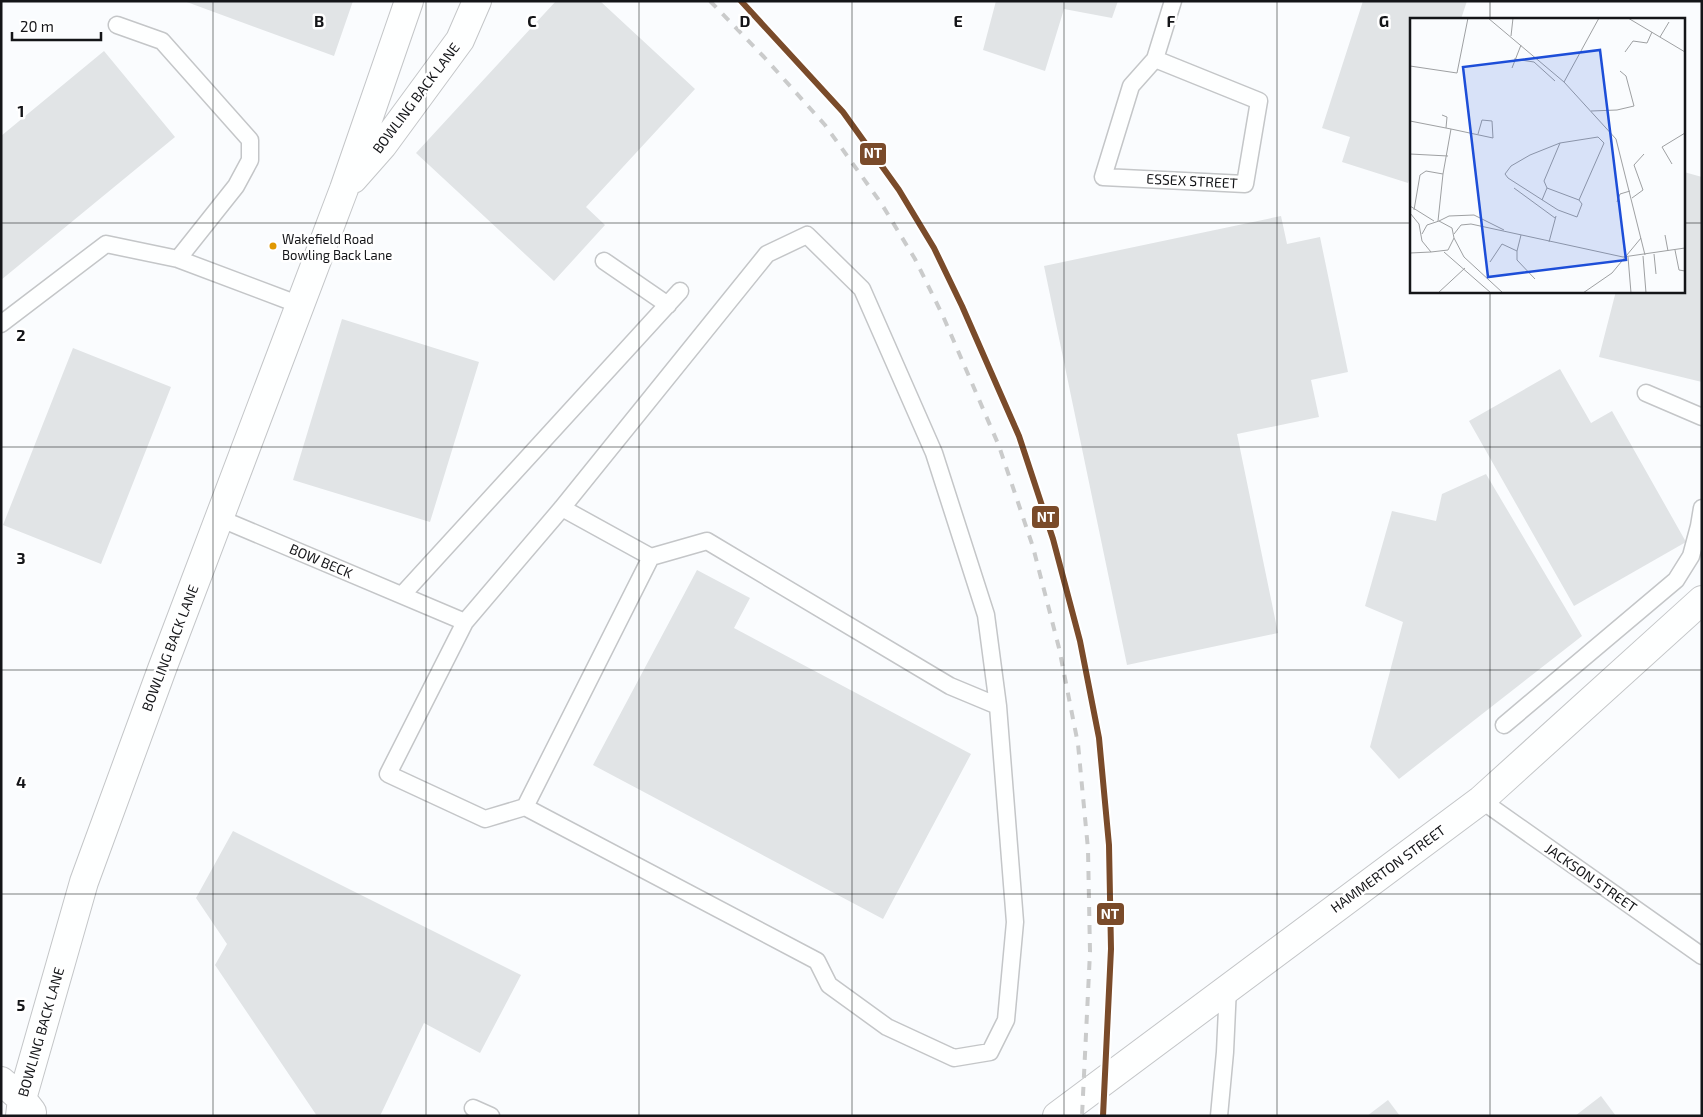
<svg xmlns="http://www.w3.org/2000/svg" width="1703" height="1117" font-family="'Exo 2',sans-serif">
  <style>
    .building { fill: #e1e4e6 }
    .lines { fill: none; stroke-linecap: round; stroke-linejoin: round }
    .service-casing { stroke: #c4c6c8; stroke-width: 19 }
    .minor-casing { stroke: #c4c6c8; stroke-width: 30 }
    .service { stroke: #feffff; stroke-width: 16 }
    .minor { stroke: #feffff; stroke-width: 28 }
    .rail { stroke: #cacbcb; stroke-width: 4; stroke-dasharray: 9 9; stroke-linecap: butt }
    .rail-1-casing { stroke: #fff; stroke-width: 10 }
    .rail-1 { stroke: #7a4b2a; stroke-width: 6 }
    .grid { fill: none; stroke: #141518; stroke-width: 1; stroke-opacity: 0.55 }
    .bus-dot { fill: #e09802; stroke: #fff; stroke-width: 2 }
    .labels { text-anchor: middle; stroke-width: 5; stroke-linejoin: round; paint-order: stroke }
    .bus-label { font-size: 13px; fill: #141518; stroke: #fff; text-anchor: start }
    .street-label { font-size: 14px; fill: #141518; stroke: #fff }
    .inset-road { fill: none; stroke: #9ea0a2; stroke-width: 1 }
    .view { fill: #1d4ed8; fill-opacity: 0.15; stroke: #1d4ed8; stroke-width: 2.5 }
    .inset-edge { fill: none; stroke: #141518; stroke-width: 2.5 }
    .grid-label { font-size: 16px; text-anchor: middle; font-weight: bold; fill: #141518; stroke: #fff; stroke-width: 5; stroke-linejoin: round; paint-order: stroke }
    .line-badge { stroke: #fff; stroke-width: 2 }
    .badge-label { font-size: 14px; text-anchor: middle; font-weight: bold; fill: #fff }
  </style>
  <rect width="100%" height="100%" fill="#fafcfe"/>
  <path class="building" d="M184,1H353L334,56Z
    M556,1H600L695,89L586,207L605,225L554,281L416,153Z
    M996,1H1118L1112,18L1064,9L1045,71L983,50Z
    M1363,1H1467L1461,19H1412V172L1408,183L1342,162L1350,137L1322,128Z
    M104,51L175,137L1,280V136Z
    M1684,172L1702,177V382L1599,357L1616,291H1684Z
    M1281,216L1287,244L1320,237L1348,372L1311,380L1319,417L1237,434L1278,633L1127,665L1044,266Z
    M342,319L479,362L430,522L293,480Z
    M73,348L171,387L101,564L3,525Z
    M1560,369L1591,423L1612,411L1686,542L1574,606L1469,421Z
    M1486,474L1582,636L1399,779L1370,747L1403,622L1365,606L1392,511L1436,521L1442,494Z
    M697,570L750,598L734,628L971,754L883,919L593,765Z
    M233,831L521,975L480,1053L424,1023L380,1116H317L215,965L227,944L196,898Z
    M1601,1096L1616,1116H1575Z
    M1388,1100L1400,1116H1367Z"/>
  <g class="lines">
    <defs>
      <path id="service" d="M117,25L162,41L250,140V160L236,186L178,259L300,305
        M1155,59L1259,101L1245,184L1103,177L1131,86L1155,59L1173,1
        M604,261L668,305
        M1,324L106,244L178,259
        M1646,393L1702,417
        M562,508L651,557L707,541L950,686L998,706L1015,922L1006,1020L990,1052L954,1058L887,1027L829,985L817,961L525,807L485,819L388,774L465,622L562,508L767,254L807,235L862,289L934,453L986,615L998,706
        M219,518L465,622
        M402,595L680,291
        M1504,725L1676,580L1691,556L1699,526L1702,508
        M1481,800L1702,956
        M525,807L651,557
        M473,1108L491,1116
        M1219,1116L1225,1052L1228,987"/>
      <path id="minor" d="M353,179L383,145L460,40L477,1
        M1,1081L22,1099L32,1112
        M20,1116L22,1099L84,882L162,669L344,189L409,1
        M1057,1116L1481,800L1702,600"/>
    </defs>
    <use href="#service" class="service-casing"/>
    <use href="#minor" class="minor-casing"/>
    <use href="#service" class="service"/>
    <use href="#minor" class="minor"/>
    <path class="rail" d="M710,1L764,57L825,125L881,203L915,259L943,316L999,446L1033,547L1059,648L1078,744L1088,849L1090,952L1082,1116"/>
    <defs>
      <path id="rail-1" d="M741,1L843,112L899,190L934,248L962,306L1019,436L1053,539L1080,641L1099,738L1109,845L1111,949L1103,1116"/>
    </defs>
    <use href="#rail-1" class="rail-1-casing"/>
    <use href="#rail-1" class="rail-1"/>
  </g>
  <path class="grid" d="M213,1V1116M426,1V1116M639,1V1116M852,1V1116M1064,1V1116M1277,1V1116M1490,1V19M1,223H1412M1684,223H1702M1490,291V1116M1,447H1702M1,670H1702M1,894H1702"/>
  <circle class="bus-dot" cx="273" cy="246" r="4.5"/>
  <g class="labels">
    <g class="bus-label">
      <text x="282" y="244">Wakefield Road<tspan x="282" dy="16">Bowling Back Lane</tspan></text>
    </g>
    <g class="street-label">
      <text transform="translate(416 98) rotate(-53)" y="5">BOWLING BACK LANE</text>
      <text transform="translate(1192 181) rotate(3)" y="5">ESSEX STREET</text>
      <text transform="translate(321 561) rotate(23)" y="5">BOW BECK</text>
      <text transform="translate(170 648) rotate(-69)" y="5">BOWLING BACK LANE</text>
      <text transform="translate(1388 869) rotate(-36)" y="5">HAMMERTON STREET</text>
      <text transform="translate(1591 878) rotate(35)" y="5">JACKSON STREET</text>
      <text transform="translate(41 1032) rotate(-74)" y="5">BOWLING BACK LANE</text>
    </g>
  </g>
  <g transform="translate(1410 18)">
    <rect width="275" height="275" fill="#fafcfe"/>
    <path class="inset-road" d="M78,0L154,64L206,121L235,237M218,0L275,34M101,18L103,0M250,19L259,4M215,34L223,23L237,25L242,14M104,41L124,44L145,63M0,48L47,55L58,0M102,50L111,27M154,64L189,0M181,93L207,92L224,88L216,58L210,53M32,97L37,99L36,110M0,103L41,111L33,156M41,111L83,120L82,103L72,102L68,116M0,136L38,138M262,146L252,129L275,115M104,170L145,200M137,170L169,182M222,180L233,172L224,147L234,136M132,182L137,170L134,163L150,125L188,119L194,125L169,182L172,186L167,199L148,192L98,160L95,156L101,148L120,137L150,125M207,184L210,176L220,173M0,188L24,203M4,192L10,157L16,153L33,156M0,195L9,206L12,223L21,234L38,232L44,220L42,210L29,203L17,207L12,216M28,203L33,156M29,203L39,198L64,197L94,212M44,216L51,207L61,206L213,239L275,230M255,217L258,233M44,220L54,239L93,275M139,224L146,198M265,232L269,252L275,253M107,233V242L125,261M34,234L81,275M0,235L21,234M244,236L246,256M233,238L236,275M218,239L221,275M80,244L92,226L107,233L111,217M28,275L55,250M173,275L202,255L231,220"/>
    <path class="view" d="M190,32L216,242L78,259L53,49Z"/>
    <rect width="275" height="275" class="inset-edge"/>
  </g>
  <g class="grid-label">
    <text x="319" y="27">B</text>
    <text x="532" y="27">C</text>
    <text x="745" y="27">D</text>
    <text x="958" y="27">E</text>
    <text x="1171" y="27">F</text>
    <text x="1384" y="27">G</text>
    <text x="21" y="117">1</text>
    <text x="21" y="341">2</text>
    <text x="21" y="564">3</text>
    <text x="21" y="788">4</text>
    <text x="21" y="1011">5</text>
  </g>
  <g class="line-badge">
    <rect x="859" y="142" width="28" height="24" rx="5" fill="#7a4b2a"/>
    <rect x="1031" y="505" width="29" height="24" rx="5" fill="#7a4b2a"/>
    <rect x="1096" y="902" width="29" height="24" rx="5" fill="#7a4b2a"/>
  </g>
  <g class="badge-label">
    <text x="873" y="158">NT</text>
    <text x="1046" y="522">NT</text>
    <text x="1110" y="919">NT</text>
  </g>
  <rect width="1703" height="1117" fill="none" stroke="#141518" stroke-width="5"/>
  <path d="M12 32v8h89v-8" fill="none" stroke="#141518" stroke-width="2.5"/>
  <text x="20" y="32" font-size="15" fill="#141518" stroke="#ffffff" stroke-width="4" paint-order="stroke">20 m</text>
</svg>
